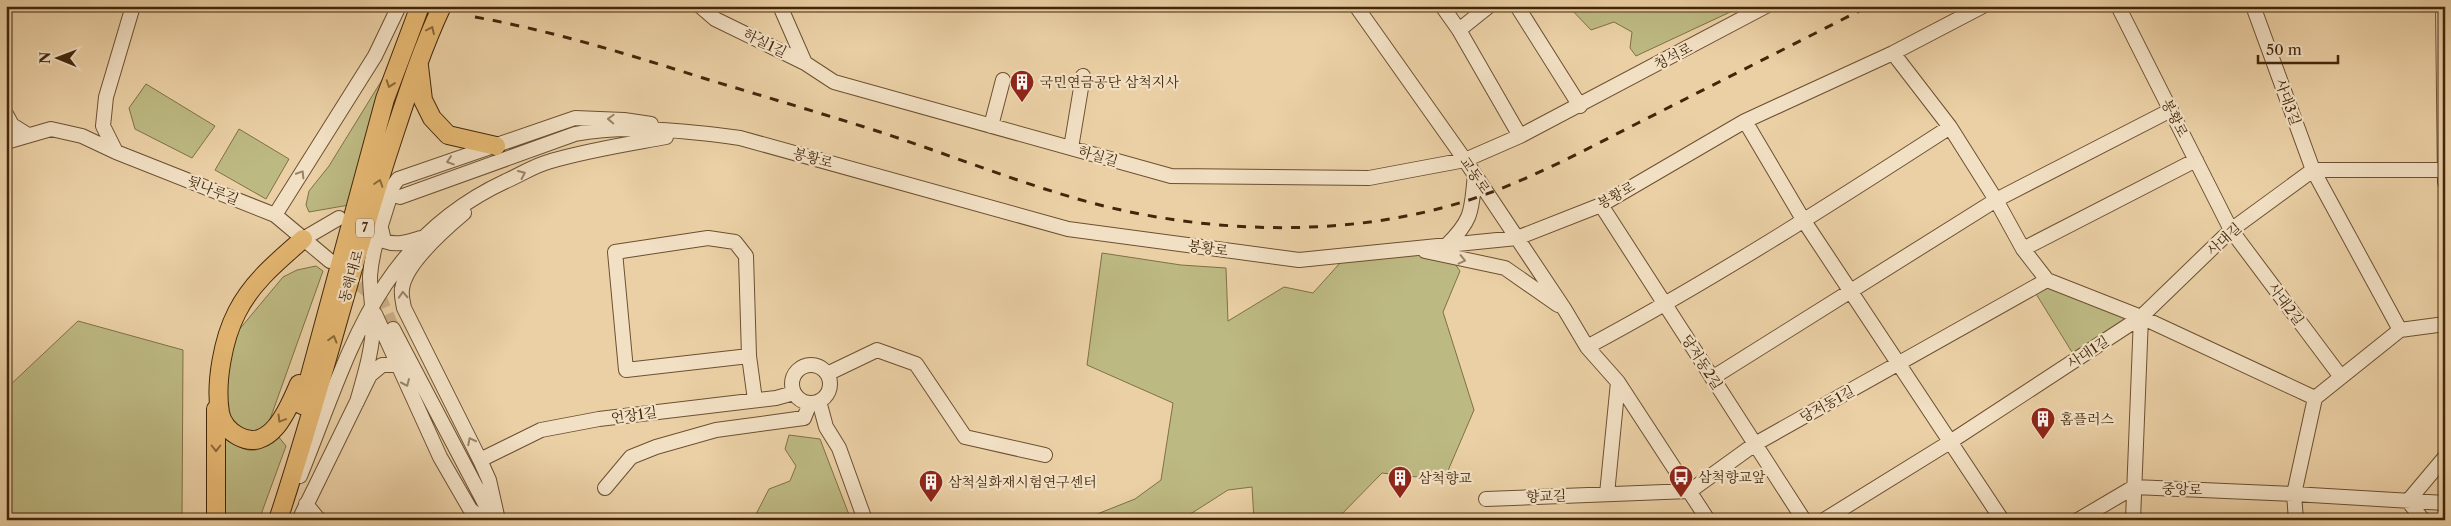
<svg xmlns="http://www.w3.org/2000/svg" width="2451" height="526" font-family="'Libre Caslon Text','Noto Serif KR',serif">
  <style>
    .green { fill: #bdb982; stroke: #807046 }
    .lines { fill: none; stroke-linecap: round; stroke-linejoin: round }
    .minor-tunnel { stroke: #c9ae86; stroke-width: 14; stroke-dasharray: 14 7; stroke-linecap: butt }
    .minor-casing { stroke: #6c5031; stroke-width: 16 }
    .major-casing { stroke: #42260a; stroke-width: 20 }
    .minor { stroke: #f2e0c4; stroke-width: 14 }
    .major { stroke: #e6b872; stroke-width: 18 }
    .rail { stroke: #42260a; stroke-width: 3; stroke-dasharray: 9 9; stroke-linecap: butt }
    .oneway { stroke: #8c6839 }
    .oneway2 { stroke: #9a8367 }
    .labels { text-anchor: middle; stroke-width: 4.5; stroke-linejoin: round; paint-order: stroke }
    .shield { fill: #f2e0c4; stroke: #775e42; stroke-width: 1 }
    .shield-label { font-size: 12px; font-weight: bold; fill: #42260a }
    .street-label { font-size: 14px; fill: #42260a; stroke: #f2e0c4 }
    .poi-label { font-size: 14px; fill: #42260a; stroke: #f2e0c4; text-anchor: start }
  </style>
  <rect width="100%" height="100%" fill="#ebd0a5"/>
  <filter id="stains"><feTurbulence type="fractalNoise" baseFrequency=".004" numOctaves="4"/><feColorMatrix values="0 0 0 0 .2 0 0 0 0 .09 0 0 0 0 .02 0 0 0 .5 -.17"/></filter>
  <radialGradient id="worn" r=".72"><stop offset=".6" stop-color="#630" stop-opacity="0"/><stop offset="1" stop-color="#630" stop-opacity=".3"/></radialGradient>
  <path class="green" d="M1743,6L1636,56L1630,48L1632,32L1614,22L1591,30L1569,7Z
    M390,67L349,205L309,212L306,205L309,191L329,166Z
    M146,84L215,126L192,158L135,129L129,108Z
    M239,129L289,159L266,199L215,170Z
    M1102,253L1181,265L1226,268L1228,321L1284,287L1313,293L1349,253L1448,254L1460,271L1443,312L1474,410L1444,480L1382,473L1336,520H1254L1252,487L1228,490L1181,520H1082L1135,499L1161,480L1173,403L1087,365Z
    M316,266L323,271L269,422L262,432L250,435L228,420L226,364L238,331L283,277L297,270Z
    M2053,277L2135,317L2075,357L2033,289Z
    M78,321L183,350L182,520H6V381L8,387Z
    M789,435L820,439L851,520H753L769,489L790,481L796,466L785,449Z
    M222,436C246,453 255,457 278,436L286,446L259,520H223Z"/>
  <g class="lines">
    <path class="minor-tunnel" d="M343,271L381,301L393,329"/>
    <defs>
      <path id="minor" d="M133,6L106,97L103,126L116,152L275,215L330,261
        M700,6L715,19L805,63
        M780,6L805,63L834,82L1171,176L1369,178L1465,160L1520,136L1766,6
        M1356,6L1465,160L1565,310L1587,347L1618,382L1708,520
        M1442,6L1459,30L1520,136
        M1517,6L1580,106
        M2118,6L2231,230L2341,377
        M2253,6L2313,170L2400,330
        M2443,6L2445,182
        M1459,30L1489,6
        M1893,53L1950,127L1996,200L2023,249L2047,280L2141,317L2315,398
        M6,114L12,125L28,135
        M1745,121L1804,221L2002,520
        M991,126L1003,80
        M6,142L51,129L82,136L116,152
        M1071,148L1083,76
        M400,197L575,134C626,124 690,131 740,138L1068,229L1299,260L1517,238L1601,205L1745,121L1893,53L1983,6
        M1601,205L1804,520
        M464,213C445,229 405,263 402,289C401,295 403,302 404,308L480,460L489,480L498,520
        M275,215L375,56L399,6
        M381,228L384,241C397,246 408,242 421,238
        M303,239L339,218
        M1447,245C1474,218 1471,210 1475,175
        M2023,249L2196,160
        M1425,251L1505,268L1558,305
        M375,314L440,457L470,509L483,520
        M393,329L493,519
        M2400,330L2445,324
        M1587,347C1712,280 1831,204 1950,127
        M749,356L626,370L615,252L708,238L735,242L746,256L749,356L755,400
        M792 384a19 19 0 1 1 38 0a19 19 0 1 1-38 0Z
        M827,374L877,350L916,364L965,437L1045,455
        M1712,378L1996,200L2171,110
        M2315,398L2400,330
        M819,401L826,427L839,448L865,520
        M357,402C364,377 373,350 373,323C373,307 370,292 370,276C372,246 385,216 393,186L398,179L575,118L624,120L651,124
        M480,460L541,430L599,419L776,398L794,393
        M300,476C350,353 375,242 506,181C520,175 535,165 551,161C588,150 628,144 666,137
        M605,488L631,457L656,447L716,430L804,418L810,403
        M1607,494L1618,382
        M1486,499L1690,491L1755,444L2047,280
        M306,504L319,520
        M299,520L370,375L382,365H398
        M1824,520L1950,442L2141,317
        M2078,520L2134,487L2294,494L2445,503
        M2133,520L2141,317L2231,230L2313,170H2445
        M2296,520L2294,494L2315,398
        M2423,520L2408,501L2445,457"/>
      <path id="major" d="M419,66L423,100L432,118L448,135L496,146
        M299,384C289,407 271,454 238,436C229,431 222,423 220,413C215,383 223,339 237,312C252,282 278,261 303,239
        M302,405L385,99L420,6
        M216,409V520
        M278,520C318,400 348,277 387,156C404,105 419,55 442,6"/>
    </defs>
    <use href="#minor" class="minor-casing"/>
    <use href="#major" class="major-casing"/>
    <use href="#minor" class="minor"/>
    <use href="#major" class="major"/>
    <path class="rail" d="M475,17C553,31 627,54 703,78C762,96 821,113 880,132C957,157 1033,189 1112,208C1220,233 1341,236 1449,206C1515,188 1577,154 1638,123C1715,84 1792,45 1869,6"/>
  </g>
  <defs><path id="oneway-chevron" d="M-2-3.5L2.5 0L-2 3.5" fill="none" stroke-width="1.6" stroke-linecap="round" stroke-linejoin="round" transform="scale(1.25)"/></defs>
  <g class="oneway">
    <use href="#oneway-chevron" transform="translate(431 30) rotate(-65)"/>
    <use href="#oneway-chevron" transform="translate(390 84) rotate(109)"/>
    <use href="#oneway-chevron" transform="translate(379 183) rotate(-72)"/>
    <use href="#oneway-chevron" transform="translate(333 339) rotate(-74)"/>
    <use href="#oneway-chevron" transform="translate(281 419) rotate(121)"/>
    <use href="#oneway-chevron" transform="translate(216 448) rotate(90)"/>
  </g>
  <g class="oneway2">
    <use href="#oneway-chevron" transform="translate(611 119) rotate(-178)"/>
    <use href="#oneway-chevron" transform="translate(450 161) rotate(162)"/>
    <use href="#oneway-chevron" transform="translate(301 174) rotate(-58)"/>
    <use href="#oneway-chevron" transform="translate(522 174) rotate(-25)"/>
    <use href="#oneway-chevron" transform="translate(1462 260) rotate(13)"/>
    <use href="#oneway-chevron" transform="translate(403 295) rotate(-93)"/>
    <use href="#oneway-chevron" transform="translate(406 383) rotate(66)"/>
    <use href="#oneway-chevron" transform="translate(471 441) rotate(-117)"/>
  </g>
  <defs>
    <symbol id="building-pin" viewBox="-11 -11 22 30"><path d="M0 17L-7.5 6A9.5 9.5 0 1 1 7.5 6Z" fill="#8f2418" stroke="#f2e0c4"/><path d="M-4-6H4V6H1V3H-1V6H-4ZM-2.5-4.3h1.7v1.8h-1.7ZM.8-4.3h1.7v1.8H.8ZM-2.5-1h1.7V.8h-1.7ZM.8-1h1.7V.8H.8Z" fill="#fff"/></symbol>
    <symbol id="bus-pin" viewBox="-11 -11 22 30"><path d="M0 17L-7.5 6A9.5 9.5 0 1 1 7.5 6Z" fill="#8f2418" stroke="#f2e0c4"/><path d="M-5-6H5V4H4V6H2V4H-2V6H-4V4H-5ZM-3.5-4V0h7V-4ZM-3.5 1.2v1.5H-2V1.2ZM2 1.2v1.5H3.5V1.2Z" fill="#fff"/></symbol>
  </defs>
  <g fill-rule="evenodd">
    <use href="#building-pin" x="1008" y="68" width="28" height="38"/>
    <use href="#building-pin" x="2029" y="405" width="28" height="38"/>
    <use href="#bus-pin" x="1667" y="463" width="28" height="38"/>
    <use href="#building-pin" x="1386" y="464" width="28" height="38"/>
    <use href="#building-pin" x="917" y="468" width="28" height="38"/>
  </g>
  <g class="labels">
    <rect class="shield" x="356" y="218.5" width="18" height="19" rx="4"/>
    <g class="shield-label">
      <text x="365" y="232">7</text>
    </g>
    <g class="street-label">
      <text transform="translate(765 43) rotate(26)" y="5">하실1길</text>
      <text transform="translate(1673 56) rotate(-28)" y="5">청석로</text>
      <text transform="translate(2288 102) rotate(70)" y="5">사대3길</text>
      <text transform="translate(2175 118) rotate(63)" y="5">봉황로</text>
      <text transform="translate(1098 156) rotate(16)" y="5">하실길</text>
      <text transform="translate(813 158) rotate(15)" y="5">봉황로</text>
      <text transform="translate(1475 175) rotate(56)" y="5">교동로</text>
      <text transform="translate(213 190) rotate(22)" y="5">뒷나루길</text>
      <text transform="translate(1616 195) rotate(-29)" y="5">봉황로</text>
      <text transform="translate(2224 239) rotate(-42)" y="5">사대길</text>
      <text transform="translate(1208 248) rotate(8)" y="5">봉황로</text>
      <text transform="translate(351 276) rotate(-74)" y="5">동해대로</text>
      <text transform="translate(2286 304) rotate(53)" y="5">사대2길</text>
      <text transform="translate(2088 352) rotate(-33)" y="5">사대1길</text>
      <text transform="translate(1702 362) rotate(57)" y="5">당저동2길</text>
      <text transform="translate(1827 404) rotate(-29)" y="5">당저동1길</text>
      <text transform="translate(634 415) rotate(-8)" y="5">언장1길</text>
      <text transform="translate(2182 489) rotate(2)" y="5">중앙로</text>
      <text transform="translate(1546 496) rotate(-2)" y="5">향교길</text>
    </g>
    <g class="poi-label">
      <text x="1040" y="87">국민연금공단 삼척지사</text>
      <text x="2060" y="424">홈플러스</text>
      <text x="1698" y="482">삼척향교앞</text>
      <text x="1418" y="483">삼척향교</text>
      <text x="948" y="487">삼척실화재시험연구센터</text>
    </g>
  </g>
  <rect width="2451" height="526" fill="none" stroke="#ebd0a5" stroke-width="25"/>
  <rect x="8" y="8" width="2436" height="511" fill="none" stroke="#42260a" stroke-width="2.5"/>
  <rect x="12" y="12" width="2426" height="501" fill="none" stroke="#42260a"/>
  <g transform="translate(58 58) rotate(271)" stroke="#f2e0c4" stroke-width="4" paint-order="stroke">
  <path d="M0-4L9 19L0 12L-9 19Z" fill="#42260a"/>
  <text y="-8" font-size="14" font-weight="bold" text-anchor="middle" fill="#42260a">N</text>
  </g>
  <path d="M2258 55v8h80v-8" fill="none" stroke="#42260a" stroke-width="2.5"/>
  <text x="2266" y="55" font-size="15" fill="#42260a" stroke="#f2e0c4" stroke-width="4" paint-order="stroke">50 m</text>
  <rect width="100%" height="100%" filter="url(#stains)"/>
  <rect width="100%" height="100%" fill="url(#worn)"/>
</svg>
